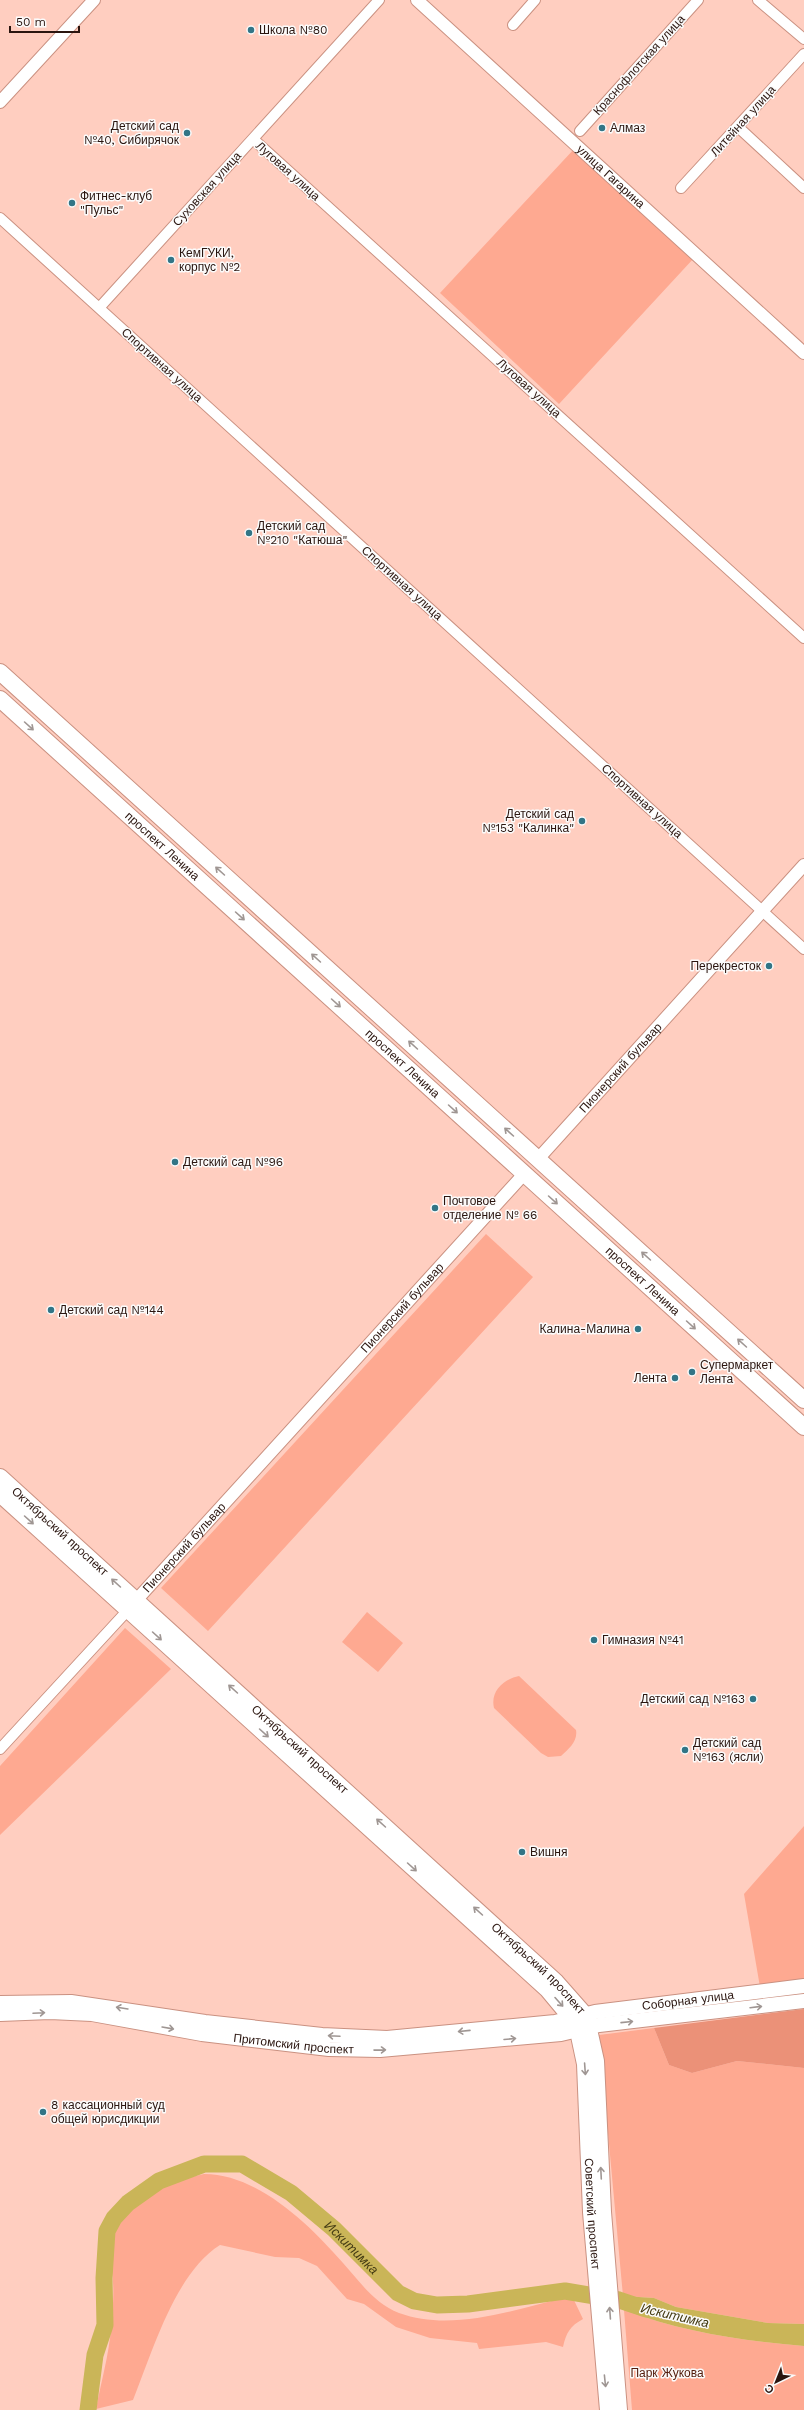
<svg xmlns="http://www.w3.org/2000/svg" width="804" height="2410" font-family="'Work Sans',sans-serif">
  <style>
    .green { fill: #fea991 }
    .forest { fill: #eb9178 }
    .water { fill: #cab558 }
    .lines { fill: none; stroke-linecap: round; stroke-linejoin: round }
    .river { stroke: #cab558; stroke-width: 17 }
    .minor-casing { stroke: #ca9181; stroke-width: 12 }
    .tertiary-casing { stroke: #ca9181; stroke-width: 14 }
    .secondary-casing { stroke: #ca9181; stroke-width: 16 }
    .primary-casing { stroke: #ca9181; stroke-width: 18 }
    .minor { stroke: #fff; stroke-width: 10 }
    .tertiary { stroke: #fff; stroke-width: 12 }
    .secondary { stroke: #fff; stroke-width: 14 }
    .primary { stroke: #fff; stroke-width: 16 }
    .oneway { stroke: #9f9693 }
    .poi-dot { fill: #327586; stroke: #fbfbfb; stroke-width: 1.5 }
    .labels { text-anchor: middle; stroke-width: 3; stroke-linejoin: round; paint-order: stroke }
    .poi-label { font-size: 12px; fill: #2a150f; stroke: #fbfbfb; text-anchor: start }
    .street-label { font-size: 12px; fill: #2a150f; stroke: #fbfbfb }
    .park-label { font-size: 12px; fill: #531b0b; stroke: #fbfbfb }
    .water-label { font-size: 13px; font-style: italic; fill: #443b13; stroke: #fbfbfb }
  </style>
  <rect width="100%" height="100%" fill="#ffcec0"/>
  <path class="green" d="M575,148L694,258L559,404L440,293Z
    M486,1234L533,1277L208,1631L161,1588Z
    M367,1612L403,1643L378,1672L342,1642Z
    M125,1628L171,1669L0,1835V1766Z
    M519,1676L576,1730C578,1741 569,1749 561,1756L548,1757L541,1753L494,1708C490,1691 504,1679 519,1676Z
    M804,1826V1980L760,1987L744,1894Z
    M654,2028L669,2065L692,2073L737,2061L804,2068V2324L768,2323L676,2307L654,2298L623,2296L599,2035Z
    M204,2174C258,2174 310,2225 343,2263C360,2282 375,2304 399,2313C454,2333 518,2308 572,2296L583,2319C570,2326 566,2333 563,2347L546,2342L479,2349L477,2343L430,2338L396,2327L364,2304L347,2299L317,2266L299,2258L275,2257L220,2245C175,2273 152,2353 133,2400L96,2409C101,2382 109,2355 111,2328C113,2309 115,2285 111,2267C109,2258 102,2250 104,2241C114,2203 171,2181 204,2174Z
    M624,2310C682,2332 743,2341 804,2346V2410H632Z"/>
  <path class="forest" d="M804,2009V2068L737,2061L692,2073L669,2065L654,2028Z"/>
  <path class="water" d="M623,2296L654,2298L676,2307L768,2323L804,2324V2346C743,2341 682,2332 624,2310Z"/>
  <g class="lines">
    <path class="river" id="s1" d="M88,2410L95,2355L105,2325L104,2278L107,2231L114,2218L128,2203L159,2181L204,2164H242L291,2193L334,2229L398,2293L414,2301L437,2305L468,2304L565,2291L619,2300L646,2309"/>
    <defs>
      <path id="minor" d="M758,0L804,39
        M513,25L535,0
        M738,127L804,188
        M580,131L698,0
        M253,139L804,638
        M681,188L804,54
        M0,218L804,949
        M99,308L379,0
        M0,1749L128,1610"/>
      <g id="tertiary">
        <path id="s2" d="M417,0L804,353"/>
        <path d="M0,102L94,0"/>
        <path id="s3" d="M538,1159L804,865"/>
        <path id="s4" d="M131,1606L524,1174"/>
      </g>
      <g id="secondary">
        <path id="s5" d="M0,2003L71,2002L205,2022L322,2035L387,2038L555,2022L595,2012L804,1986"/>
        <path id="s6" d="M0,2014L50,2012L92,2014L202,2034L329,2049L380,2050L561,2034L599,2025L804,2001"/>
      </g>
      <g id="primary">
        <path d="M0,672L804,1400"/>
        <path id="s7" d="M0,699L804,1427"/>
        <path id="s8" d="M0,1477L556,1982L586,2016L596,2061L603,2212L619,2410"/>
        <path id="s9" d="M0,1494L547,1989L572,2019L578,2031L585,2064L591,2212L608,2410"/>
      </g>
    </defs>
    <use href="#minor" class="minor-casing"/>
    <use href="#tertiary" class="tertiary-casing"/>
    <use href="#secondary" class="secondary-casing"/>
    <use href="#primary" class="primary-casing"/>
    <use href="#minor" class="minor"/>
    <use href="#tertiary" class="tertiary"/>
    <use href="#secondary" class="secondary"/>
    <use href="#primary" class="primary"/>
  </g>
  <defs><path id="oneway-shaft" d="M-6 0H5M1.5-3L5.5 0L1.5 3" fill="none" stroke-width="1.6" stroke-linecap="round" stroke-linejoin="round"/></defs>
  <g class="oneway">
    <use href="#oneway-shaft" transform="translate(29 726) rotate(42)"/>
    <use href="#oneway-shaft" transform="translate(220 871) rotate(-138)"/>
    <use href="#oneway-shaft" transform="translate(240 916) rotate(42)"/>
    <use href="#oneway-shaft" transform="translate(316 958) rotate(-138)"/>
    <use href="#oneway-shaft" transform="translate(336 1003) rotate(42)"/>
    <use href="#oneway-shaft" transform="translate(413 1045) rotate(-138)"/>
    <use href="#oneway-shaft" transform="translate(453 1109) rotate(42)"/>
    <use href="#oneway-shaft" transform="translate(509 1132) rotate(-138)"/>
    <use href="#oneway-shaft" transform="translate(553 1200) rotate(42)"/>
    <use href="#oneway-shaft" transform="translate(646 1256) rotate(-138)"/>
    <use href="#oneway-shaft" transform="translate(691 1325) rotate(42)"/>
    <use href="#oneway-shaft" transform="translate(742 1343) rotate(-138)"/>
    <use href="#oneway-shaft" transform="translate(29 1520) rotate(42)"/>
    <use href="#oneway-shaft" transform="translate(116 1583) rotate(-138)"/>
    <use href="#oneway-shaft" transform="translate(157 1636) rotate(42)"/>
    <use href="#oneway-shaft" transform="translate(233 1689) rotate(-138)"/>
    <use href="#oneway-shaft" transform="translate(264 1733) rotate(42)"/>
    <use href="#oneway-shaft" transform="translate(381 1823) rotate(-138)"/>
    <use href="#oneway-shaft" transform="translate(412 1867) rotate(42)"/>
    <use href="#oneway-shaft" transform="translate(478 1911) rotate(-138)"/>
    <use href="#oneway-shaft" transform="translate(559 2002) rotate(48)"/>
    <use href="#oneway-shaft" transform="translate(756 2007) rotate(-7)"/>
    <use href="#oneway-shaft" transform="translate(122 2008) rotate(-171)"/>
    <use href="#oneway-shaft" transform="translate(39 2013) rotate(-3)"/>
    <use href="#oneway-shaft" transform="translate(627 2022) rotate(-6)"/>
    <use href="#oneway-shaft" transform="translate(168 2028) rotate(10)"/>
    <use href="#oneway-shaft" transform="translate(464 2031) rotate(174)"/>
    <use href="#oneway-shaft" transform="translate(334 2036) rotate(-177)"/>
    <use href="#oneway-shaft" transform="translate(510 2039) rotate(-5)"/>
    <use href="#oneway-shaft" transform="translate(380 2050) rotate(-1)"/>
    <use href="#oneway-shaft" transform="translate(585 2069) rotate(86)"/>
    <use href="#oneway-shaft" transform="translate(601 2173) rotate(-93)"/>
    <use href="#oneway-shaft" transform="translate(610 2313) rotate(-94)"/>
    <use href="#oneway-shaft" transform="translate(605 2381) rotate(84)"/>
  </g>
  <g class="poi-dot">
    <circle cx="251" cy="30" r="4"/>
    <circle cx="602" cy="128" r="4"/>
    <circle cx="187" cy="133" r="4"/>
    <circle cx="72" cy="203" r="4"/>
    <circle cx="171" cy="260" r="4"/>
    <circle cx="249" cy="533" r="4"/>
    <circle cx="582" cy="821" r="4"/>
    <circle cx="769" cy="966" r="4"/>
    <circle cx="175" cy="1162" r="4"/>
    <circle cx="435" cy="1208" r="4"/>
    <circle cx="51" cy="1310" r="4"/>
    <circle cx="638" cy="1329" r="4"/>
    <circle cx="692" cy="1372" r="4"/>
    <circle cx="675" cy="1378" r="4"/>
    <circle cx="594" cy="1640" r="4"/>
    <circle cx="753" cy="1699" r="4"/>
    <circle cx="685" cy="1750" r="4"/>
    <circle cx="522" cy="1852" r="4"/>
    <circle cx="43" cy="2112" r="4"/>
  </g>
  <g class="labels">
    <g class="poi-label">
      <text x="259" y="34">Школа №80</text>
      <text x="179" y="130" text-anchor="end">Детский сад<tspan x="179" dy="14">№40, Сибирячок</tspan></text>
      <text x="610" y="132">Алмаз</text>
      <text x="80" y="200">Фитнес-клуб<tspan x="80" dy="14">"Пульс"</tspan></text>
      <text x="179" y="257">КемГУКИ,<tspan x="179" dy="14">корпус №2</tspan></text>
      <text x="257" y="530">Детский сад<tspan x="257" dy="14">№210 "Катюша"</tspan></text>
      <text x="574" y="818" text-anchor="end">Детский сад<tspan x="574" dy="14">№153 "Калинка"</tspan></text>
      <text x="761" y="970" text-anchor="end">Перекресток</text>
      <text x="183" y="1166">Детский сад №96</text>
      <text x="443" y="1205">Почтовое<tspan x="443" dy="14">отделение № 66</tspan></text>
      <text x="59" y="1314">Детский сад №144</text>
      <text x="630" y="1333" text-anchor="end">Калина-Малина</text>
      <text x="700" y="1369">Супермаркет<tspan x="700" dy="14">Лента</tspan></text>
      <text x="667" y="1382" text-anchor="end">Лента</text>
      <text x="602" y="1644">Гимназия №41</text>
      <text x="745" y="1703" text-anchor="end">Детский сад №163</text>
      <text x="693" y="1747">Детский сад<tspan x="693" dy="14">№163 (ясли)</tspan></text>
      <text x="530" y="1856">Вишня</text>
      <text x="51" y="2109">8 кассационный суд<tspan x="51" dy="14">общей юрисдикции</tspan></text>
    </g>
    <g class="street-label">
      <text transform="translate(639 65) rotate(-48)" y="4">Краснофлотская улица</text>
      <text transform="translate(743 121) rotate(-48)" y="4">Литейная улица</text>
      <text transform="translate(288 171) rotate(42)" y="4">Луговая улица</text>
      <text dy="4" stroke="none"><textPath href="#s2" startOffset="262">улица Гагарина</textPath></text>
      <text transform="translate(207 189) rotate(-48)" y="4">Суховская улица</text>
      <text transform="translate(162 365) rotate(42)" y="4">Спортивная улица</text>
      <text transform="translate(529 388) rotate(42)" y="4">Луговая улица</text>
      <text transform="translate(402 583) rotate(42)" y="4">Спортивная улица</text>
      <text transform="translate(642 801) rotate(42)" y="4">Спортивная улица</text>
      <text dy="4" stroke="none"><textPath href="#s7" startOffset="219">проспект Ленина</textPath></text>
      <text dy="4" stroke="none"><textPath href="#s7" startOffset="543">проспект Ленина</textPath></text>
      <text dy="4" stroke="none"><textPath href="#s3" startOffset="123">Пионерский бульвар</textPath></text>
      <text dy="4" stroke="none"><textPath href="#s7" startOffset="867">проспект Ленина</textPath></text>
      <text dy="4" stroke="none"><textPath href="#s4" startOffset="403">Пионерский бульвар</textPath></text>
      <text dy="4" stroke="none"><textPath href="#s8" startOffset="81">Октябрьский проспект</textPath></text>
      <text dy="4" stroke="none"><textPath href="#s4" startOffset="79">Пионерский бульвар</textPath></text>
      <text dy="4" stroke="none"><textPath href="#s8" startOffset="405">Октябрьский проспект</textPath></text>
      <text dy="4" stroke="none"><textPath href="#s8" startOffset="729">Октябрьский проспект</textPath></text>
      <text dy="4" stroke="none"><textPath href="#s5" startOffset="693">Соборная улица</textPath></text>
      <text dy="4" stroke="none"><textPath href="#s6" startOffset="296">Притомский проспект</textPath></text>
      <text dy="4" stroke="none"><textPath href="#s9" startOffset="974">Советский проспект</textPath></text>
    </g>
    <g class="park-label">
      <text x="667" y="2377">Парк Жукова</text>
    </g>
    <g class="water-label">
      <text dy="5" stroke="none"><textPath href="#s1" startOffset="479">Искитимка</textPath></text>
      <text transform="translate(675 2315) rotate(13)" y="5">Искитимка</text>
    </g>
  </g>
  <g transform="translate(776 2382) rotate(223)" stroke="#fbfbfb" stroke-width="3" paint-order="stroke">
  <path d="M0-3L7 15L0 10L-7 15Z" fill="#2a150f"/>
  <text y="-6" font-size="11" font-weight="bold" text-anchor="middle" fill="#2a150f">С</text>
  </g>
  <path d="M10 26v6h69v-6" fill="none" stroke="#2a150f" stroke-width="2"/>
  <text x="16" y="26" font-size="12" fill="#2a150f" stroke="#fbfbfb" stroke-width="3" paint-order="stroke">50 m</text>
</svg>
